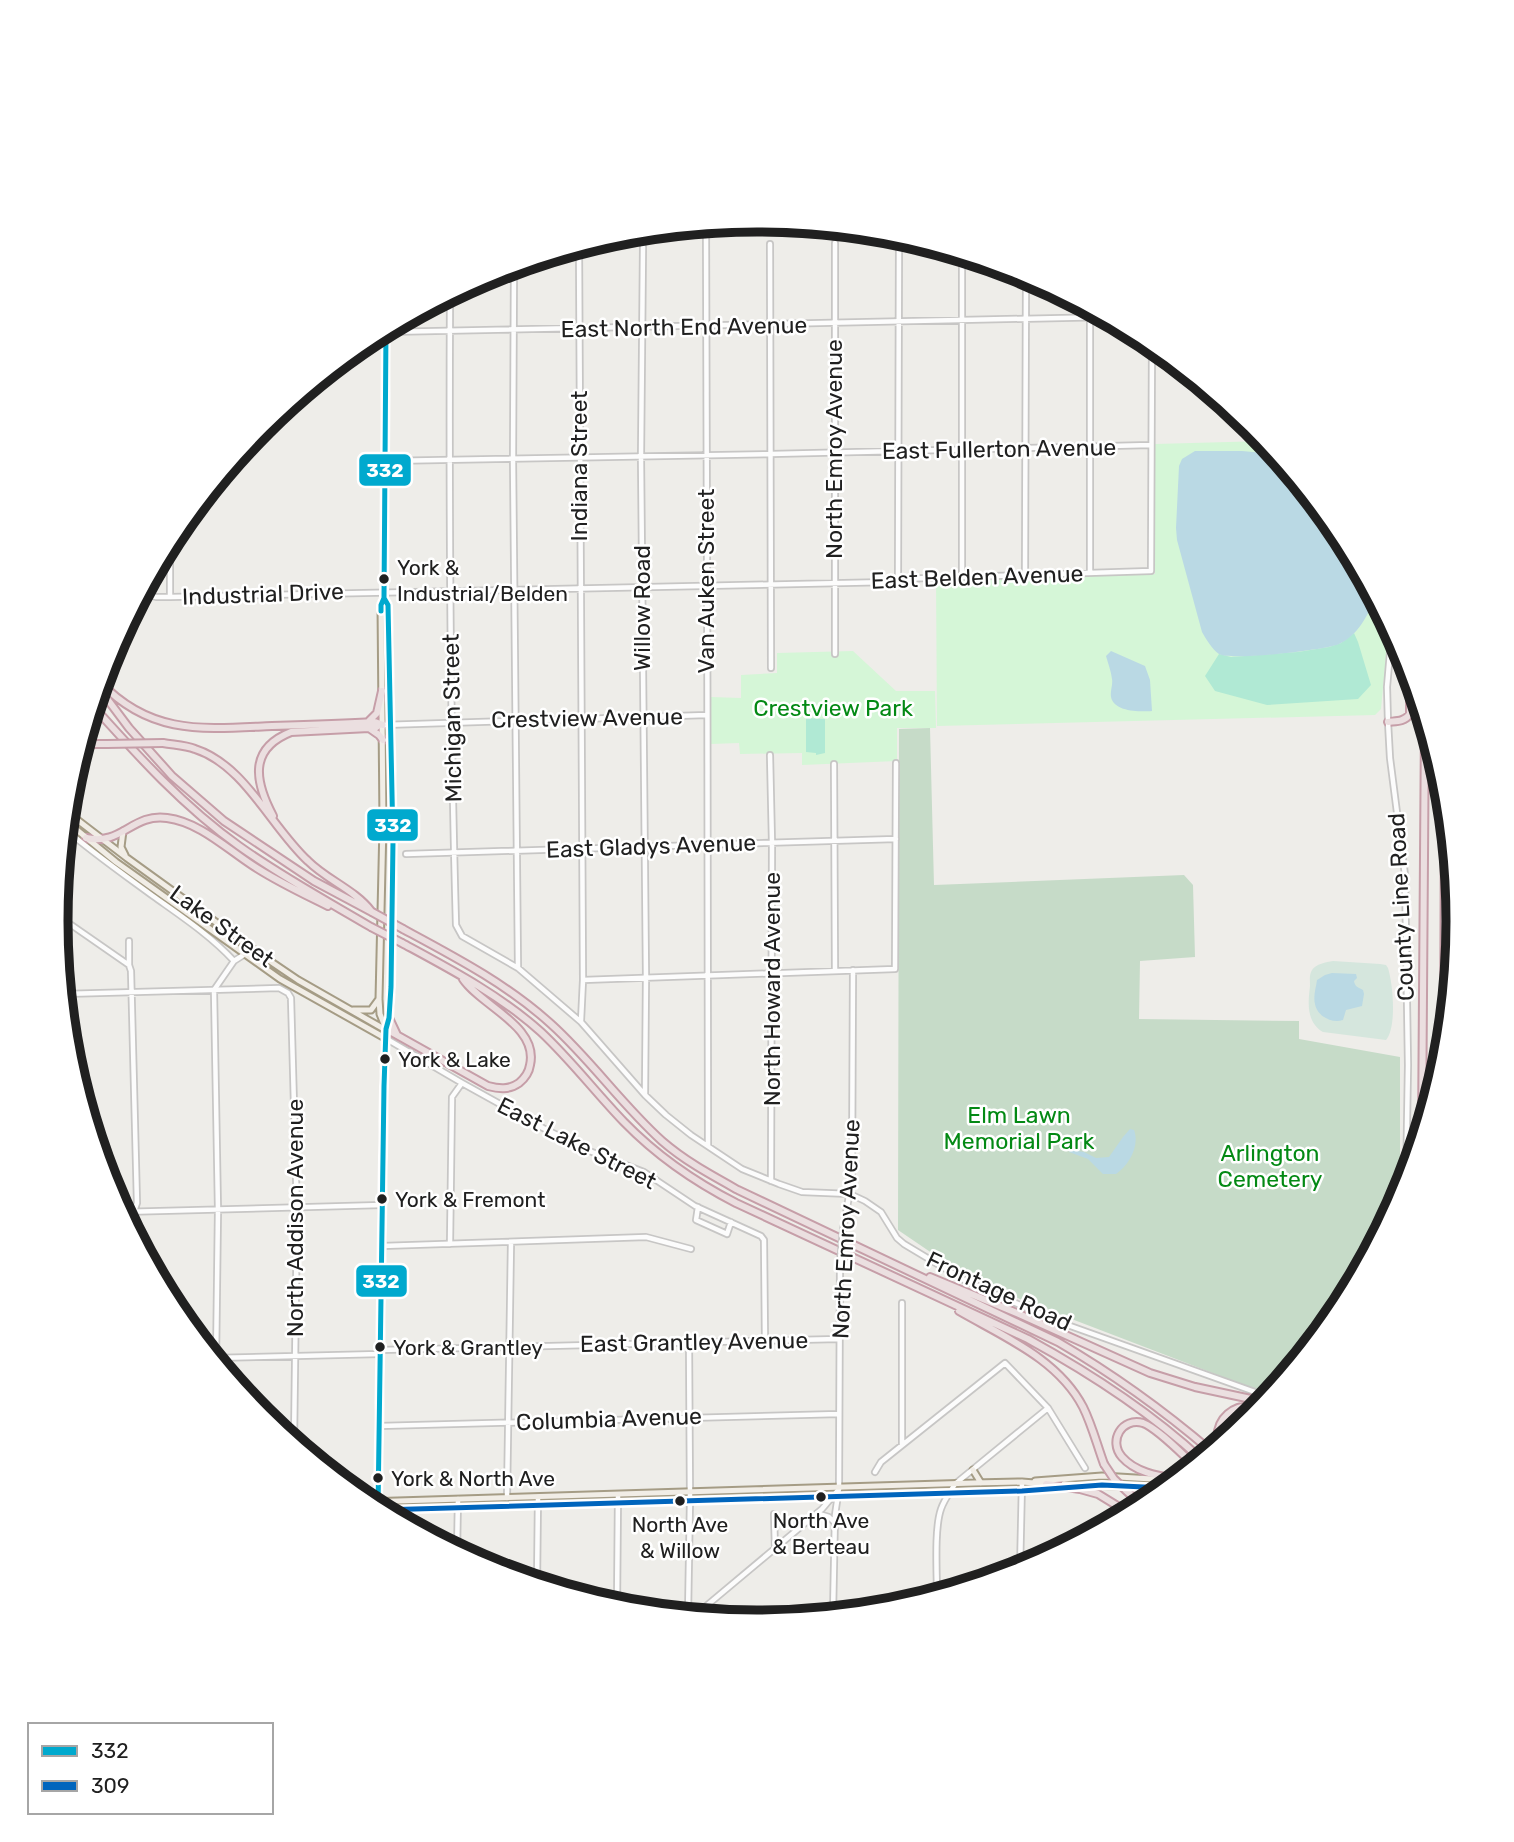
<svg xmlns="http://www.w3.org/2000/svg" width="1514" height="1842" font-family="Rubik,sans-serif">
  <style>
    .wetland { fill: #d5e6dd }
    .cemetery { fill: #c6dbc8 }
    .park { fill: #d5f6d7 }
    .pitch { fill: #b0e9d4 }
    .water { fill: #bad9e4 }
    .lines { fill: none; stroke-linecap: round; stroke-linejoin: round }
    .minor-casing { stroke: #c7c6c5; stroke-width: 8 }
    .major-casing { stroke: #a59c85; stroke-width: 9 }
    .highway-casing { stroke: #c69ea8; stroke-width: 10 }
    .minor { stroke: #fcfcfc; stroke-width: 4.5 }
    .major { stroke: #f1ede6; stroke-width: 5 }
    .highway { stroke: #ebdfe0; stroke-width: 6 }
    .minor-bridge-casing { stroke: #c7c6c5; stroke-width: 8; stroke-linecap: butt }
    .highway-bridge-casing { stroke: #c69ea8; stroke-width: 10; stroke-linecap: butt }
    .minor-bridge { stroke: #fcfcfc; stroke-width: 4.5 }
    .highway-bridge { stroke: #ebdfe0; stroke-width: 6 }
    .bus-1-casing { stroke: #fff; stroke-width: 10 }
    .bus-2-casing { stroke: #fff; stroke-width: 10 }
    .bus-1 { stroke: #00a9ce; stroke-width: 5 }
    .bus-2 { stroke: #0065bd; stroke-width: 5 }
    .bus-dot { fill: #202020; stroke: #fff; stroke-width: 2.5 }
    .labels { text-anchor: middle; stroke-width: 5; stroke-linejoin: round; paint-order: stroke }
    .bus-label { font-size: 21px; fill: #202020; stroke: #fff; text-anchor: start }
    .street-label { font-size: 23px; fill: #202020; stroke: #fff }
    .park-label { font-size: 23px; fill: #038914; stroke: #fff }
    .rim { fill: none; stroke: #202020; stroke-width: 9 }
    .line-badge { stroke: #fff; stroke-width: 2.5 }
    .badge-label { font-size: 19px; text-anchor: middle; font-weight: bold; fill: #fff }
  </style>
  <rect width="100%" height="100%" fill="#eeede9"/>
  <path class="wetland" d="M1333,961L1380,964L1386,965L1388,968C1393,984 1397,1027 1386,1040L1323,1032C1306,1022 1308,1003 1310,986C1310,980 1309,975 1312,970C1316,964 1326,962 1333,961Z"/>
  <path class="cemetery" d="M930,728L934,885L1184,875L1193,885L1195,957L1140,961L1139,1019L1299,1021V1039L1400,1057V1199L1340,1311L1270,1395L1022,1300L948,1264L898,1230L899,729Z"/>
  <path class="park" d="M1265,441L1340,532L1389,624L1381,709L1375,715L937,726L936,579L1155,574V444Z
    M853,651L896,691H935L936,728H897V761L802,765V753L740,754L739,743L711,744V697L741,698V675L777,673V653Z"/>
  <path class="pitch" d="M1354,633L1358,642L1371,685L1358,699L1267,705L1215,691L1205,676L1219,654L1231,657L1298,652L1329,647L1341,643Z
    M806,718L825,719V753L816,755V753L806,752Z"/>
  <path class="water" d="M1195,451H1242L1276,454L1340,532L1375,597C1368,616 1358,635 1339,644C1326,650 1230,661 1219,654C1212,649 1206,639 1202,632L1177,540L1176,528L1179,466L1182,459Z
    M1111,651L1145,666L1150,680L1152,711C1140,712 1114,712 1111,697C1110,691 1113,685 1112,679C1111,671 1108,663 1106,656Z
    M1332,973L1356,974L1357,978L1354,981C1355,987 1358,987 1363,990L1364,994L1362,1006L1346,1010L1343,1020C1332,1024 1317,1016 1315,1004C1313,996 1316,988 1317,980L1325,975Z
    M1130,1129L1134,1130C1140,1146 1129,1165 1116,1174H1103L1088,1159L1069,1152L1071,1150L1084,1152L1096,1158L1109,1157L1123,1137Z"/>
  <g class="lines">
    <defs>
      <path id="minor" d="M706,225C705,532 710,838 708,1145
        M835,243V654
        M770,244L771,668
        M579,246L583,980L581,1021
        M643,247L641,457L646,977L645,1094
        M514,266L513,459L518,968
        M450,294C449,504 450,715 456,925L462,936L518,968L581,1022L645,1095L666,1115L691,1135L742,1169L779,1184L802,1192L850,1194L865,1201L881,1212L897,1238L904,1244L964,1280L1006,1299L1062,1323L1269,1397
        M386,332L1108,317
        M385,461L771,454L1151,445
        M170,539V597
        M1090,573V308
        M1025,575L1026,274
        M962,576V254
        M898,579L899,243
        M141,593L156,597H170C410,590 650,585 890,582L898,579L1151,571L1152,342
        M1392,629L1387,687L1388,722L1390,758L1405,875L1408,1065L1406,1184
        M383,725L707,715
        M770,755L772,843L771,1181
        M834,764L835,971
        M65,829C93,853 123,874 153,896C181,916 210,935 234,961
        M406,854L896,839
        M57,915L129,965
        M129,941V965L131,971L137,1203L131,1220V1231
        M583,980L895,969L896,763
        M63,994L279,988L288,993L291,998L297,1213L294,1443
        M385,1038L462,1083L543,1128L592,1152L644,1172L695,1206L761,1236L764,1240L765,1339
        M698,1207L696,1220L727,1234L731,1222
        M121,1212L382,1205
        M843,1230L852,1179L853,970
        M450,1244L452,1097L462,1083
        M382,1246L646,1237L691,1249
        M902,1303V1445
        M380,1350L839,1339
        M213,1358L380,1354
        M216,1362L218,1210L214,990L234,961L245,954
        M379,1426L839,1414
        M875,1472L881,1462L1005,1363L1048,1408L1085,1468
        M507,1498L511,1242
        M774,1514L775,1549
        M819,1514L829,1517L835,1523
        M1111,1523V1517
        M457,1552L458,1499
        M1020,1570L1022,1482
        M537,1583L538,1497
        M937,1596C937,1573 934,1529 941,1509C944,1500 950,1492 955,1484L1048,1408
        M617,1607L618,1495
        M688,1614L699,1612L822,1509L839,1489
        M833,1614L835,1515L839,1488L840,1264
        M688,1615L690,1500L689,1341"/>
      <path id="major" d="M67,812L127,858L267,959L298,980L384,1029
        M66,821L116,862L280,979L385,1038
        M123,831L121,847L125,855
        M353,1010H371L379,999
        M386,1029L380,1014L379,999L383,824L381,605L384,598L386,328
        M973,1470L981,1483
        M1035,1481L1102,1476L1169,1480
        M1064,1484L1166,1488
        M365,1502L974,1483L1022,1482L1047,1484
        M378,1509L384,1086L386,1029L389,1018L391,987L393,841L388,605L384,598"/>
      <path id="highway" d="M100,682C151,736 205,729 272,726C306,725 340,724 375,722L383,725
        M99,688L129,728L172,776L224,821L314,881L372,912
        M93,706C138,756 184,807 239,846C281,876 327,901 371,927
        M1388,722C1397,721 1404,722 1410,714V671
        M367,723L377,713L382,691
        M369,728L379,735L383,740
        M163,743C174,745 185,745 195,749C245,765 271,827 308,861C327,880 355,890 371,911
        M82,744H107
        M273,816C255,782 248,749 291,732L369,728H375L379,725
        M86,838C122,846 132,813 167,818C199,822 226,848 252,865C276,881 302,893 328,906
        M403,929C455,957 507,984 551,1024C591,1060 622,1105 662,1141C685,1161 711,1175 738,1190L1058,1342C1113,1374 1163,1410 1211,1451
        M402,943C450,969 500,995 541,1032C571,1060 596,1093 624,1122C657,1156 695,1182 736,1203L1028,1339C1090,1373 1149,1411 1201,1459
        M389,1018L397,1035
        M386,1029L488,1086C499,1089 509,1090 519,1083C525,1078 529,1072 530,1065C539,1026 481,1006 463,979
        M1444,1059L1445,792
        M1422,1132L1425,719
        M930,1277L1019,1314L1150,1373L1195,1387L1265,1402
        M959,1311C1004,1337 1058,1359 1083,1407C1092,1425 1097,1445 1104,1464
        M1218,1445C1214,1418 1234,1402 1260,1407
        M1177,1479C1157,1476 1135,1472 1122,1457C1108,1441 1122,1417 1143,1423C1157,1428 1182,1454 1194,1465
        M1046,1484L1080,1489L1098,1494L1129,1513
        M1133,1497L1147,1504"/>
    </defs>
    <use href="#minor" class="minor-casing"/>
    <use href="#major" class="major-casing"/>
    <use href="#highway" class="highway-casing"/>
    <use href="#minor" class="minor"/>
    <use href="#major" class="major"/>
    <use href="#highway" class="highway"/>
    <defs>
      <path id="minor-bridge" d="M840,1264L843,1230"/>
      <path id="highway-bridge" d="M107,744L163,743
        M372,912L403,929
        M371,927L402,943
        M1104,1464L1114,1479L1133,1497"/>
    </defs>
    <use href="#minor-bridge" class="minor-bridge-casing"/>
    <use href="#highway-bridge" class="highway-bridge-casing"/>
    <use href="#minor-bridge" class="minor-bridge"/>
    <use href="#highway-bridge" class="highway-bridge"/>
    <defs>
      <path id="bus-1" d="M381,611V605L384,598L386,328
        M378,1509L384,1086L386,1029L389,1018L391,987L393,841L388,605L384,598"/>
      <path id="bus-2" d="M379,1510L1022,1491L1102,1485L1165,1488"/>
    </defs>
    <use href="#bus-1" class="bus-1-casing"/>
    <use href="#bus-2" class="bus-2-casing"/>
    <use href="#bus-1" class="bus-1"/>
    <use href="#bus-2" class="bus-2"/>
  </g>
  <g class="bus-dot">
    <circle cx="384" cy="579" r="6"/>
    <circle cx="385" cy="1059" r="6"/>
    <circle cx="382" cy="1199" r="6"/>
    <circle cx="380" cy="1347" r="6"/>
    <circle cx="378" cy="1478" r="6"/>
    <circle cx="821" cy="1497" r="6"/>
    <circle cx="680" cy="1501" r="6"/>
  </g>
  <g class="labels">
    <g class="bus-label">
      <text x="397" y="575">York &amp;<tspan x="397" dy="26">Industrial/Belden</tspan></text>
      <text x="398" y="1067">York &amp; Lake</text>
      <text x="395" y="1207">York &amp; Fremont</text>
      <text x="393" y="1355">York &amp; Grantley</text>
      <text x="391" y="1486">York &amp; North Ave</text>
      <text x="821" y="1528" text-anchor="middle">North Ave<tspan x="821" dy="26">&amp; Berteau</tspan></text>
      <text x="680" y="1532" text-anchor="middle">North Ave<tspan x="680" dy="26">&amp; Willow</tspan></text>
    </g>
    <g class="street-label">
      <text transform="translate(684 327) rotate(-1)" y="8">East North End Avenue</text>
      <text transform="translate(834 449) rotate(-90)" y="8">North Emroy Avenue</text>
      <text transform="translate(999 449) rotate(-1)" y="8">East Fullerton Avenue</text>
      <text transform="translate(579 466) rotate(-90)" y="8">Indiana Street</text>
      <text transform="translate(977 577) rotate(-2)" y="8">East Belden Avenue</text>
      <text transform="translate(706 581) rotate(-90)" y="8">Van Auken Street</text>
      <text transform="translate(263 594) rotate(-2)" y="8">Industrial Drive</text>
      <text transform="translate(642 608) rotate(-90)" y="8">Willow Road</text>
      <text transform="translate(452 718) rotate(-91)" y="8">Michigan Street</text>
      <text transform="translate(587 718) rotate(-1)" y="8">Crestview Avenue</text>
      <text transform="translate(651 846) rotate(-2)" y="8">East Gladys Avenue</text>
      <text transform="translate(1401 907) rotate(-93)" y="8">County Line Road</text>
      <text transform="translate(222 926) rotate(36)" y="8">Lake Street</text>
      <text transform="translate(772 989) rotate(-90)" y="8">North Howard Avenue</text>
      <text transform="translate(577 1143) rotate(27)" y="8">East Lake Street</text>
      <text transform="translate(295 1218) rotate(-90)" y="8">North Addison Avenue</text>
      <text transform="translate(846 1229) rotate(-87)" y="8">North Emroy Avenue</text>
      <text transform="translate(999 1291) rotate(25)" y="8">Frontage Road</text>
      <text transform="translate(694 1342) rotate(-1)" y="8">East Grantley Avenue</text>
      <text transform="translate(609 1419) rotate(-2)" y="8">Columbia Avenue</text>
    </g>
    <g class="park-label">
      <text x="833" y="716">Crestview Park</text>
      <text x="1019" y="1123">Elm Lawn<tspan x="1019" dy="26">Memorial Park</tspan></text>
      <text x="1270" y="1161">Arlington<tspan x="1270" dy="26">Cemetery</tspan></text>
    </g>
  </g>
  <path d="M0 0H1514V1842H0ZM68 921a689 689 0 1 1 1378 0a689 689 0 1 1-1378 0Z" fill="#fff" fill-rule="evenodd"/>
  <path class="rim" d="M68 921a689 689 0 1 1 1378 0a689 689 0 1 1-1378 0Z"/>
  <g class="line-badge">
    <rect x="358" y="453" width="54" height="34" rx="7" fill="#00a9ce"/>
    <rect x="366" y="808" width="53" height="34" rx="7" fill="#00a9ce"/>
    <rect x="355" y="1264" width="53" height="34" rx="7" fill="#00a9ce"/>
  </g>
  <g class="badge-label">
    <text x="385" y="477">332</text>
    <text x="393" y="832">332</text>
    <text x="381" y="1288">332</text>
  </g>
  <rect x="28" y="1723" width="245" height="91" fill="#ffffff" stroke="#a6a6a6" stroke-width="2"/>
  <rect x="42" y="1746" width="35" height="10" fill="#00a9ce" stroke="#a6a6a6" stroke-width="2"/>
  <text x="91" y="1758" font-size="21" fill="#202020">332</text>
  <rect x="42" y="1781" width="35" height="10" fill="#0065bd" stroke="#a6a6a6" stroke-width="2"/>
  <text x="91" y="1793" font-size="21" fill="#202020">309</text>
</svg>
